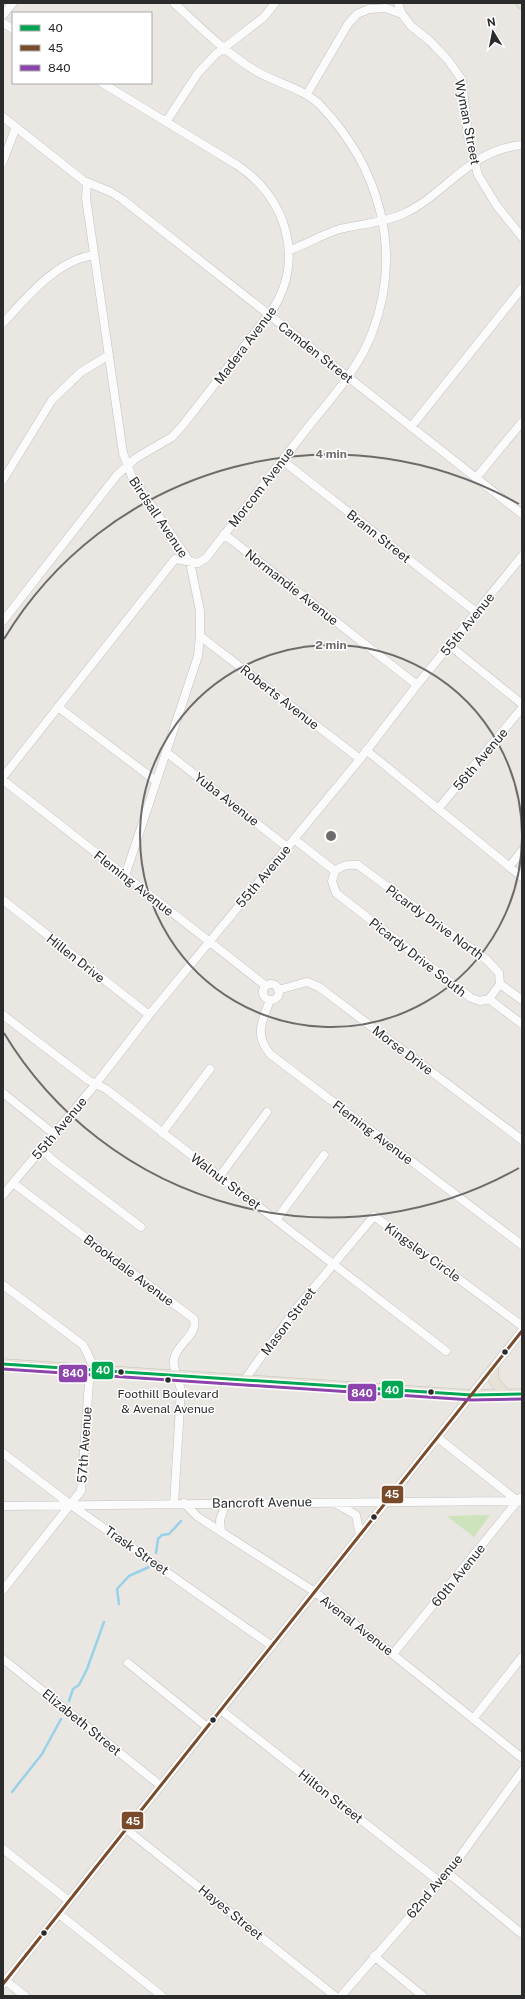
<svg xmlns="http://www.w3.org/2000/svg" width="525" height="1999" font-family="'Public Sans',sans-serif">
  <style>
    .green { fill: #cce3bc }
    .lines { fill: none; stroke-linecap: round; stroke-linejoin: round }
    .stream { stroke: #98d2e8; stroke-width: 2.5 }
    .minor-casing { stroke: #c3c2c2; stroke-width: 9 }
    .major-casing { stroke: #c5c4c2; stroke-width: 11 }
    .minor { stroke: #fcfbfb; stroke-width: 8 }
    .major { stroke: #e6e2d5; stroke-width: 10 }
    .bus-1-casing { stroke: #fff; stroke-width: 6 }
    .bus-2-casing { stroke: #fff; stroke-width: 6 }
    .bus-3-casing { stroke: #fff; stroke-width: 6 }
    .bus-1 { stroke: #00a651; stroke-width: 3 }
    .bus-2 { stroke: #7a4b2a; stroke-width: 3 }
    .bus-3 { stroke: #8e44ad; stroke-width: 3 }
    .ring { fill: none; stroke: #6e6c6b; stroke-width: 2 }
    .bus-dot { fill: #2b2b2b; stroke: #fff; stroke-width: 1.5 }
    .labels { text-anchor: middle; stroke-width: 3; stroke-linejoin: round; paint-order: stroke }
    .bus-label { font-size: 12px; fill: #2b2b2b; stroke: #fff }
    .street-label { font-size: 13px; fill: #2b2b2b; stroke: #fff }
    .centre { fill: #6e6c6b; stroke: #fff; stroke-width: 2 }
    .ring-label { font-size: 12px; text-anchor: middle; font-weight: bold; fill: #6e6c6b; stroke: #fff; stroke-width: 3; stroke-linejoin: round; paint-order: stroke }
    .line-badge { stroke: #fff; stroke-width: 1.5 }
    .badge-label { font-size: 11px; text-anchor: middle; font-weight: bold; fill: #fff }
  </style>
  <rect width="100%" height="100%" fill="#eae6e2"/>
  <path class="green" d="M490,1515L474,1537L447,1516Z"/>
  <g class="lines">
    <path class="stream" d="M156,1553L158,1539L162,1535L169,1534L181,1521
      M119,1604L117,1589L129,1576L149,1567
      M69,1701L73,1689L79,1685L87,1669L104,1622
      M12,1792L42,1754L61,1719"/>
    <defs>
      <path id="minor" d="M398,3L402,14
        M3,15L13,3
        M3,23L13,29
        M307,94L348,24L357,14L369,9L386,8L402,14L411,26L430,41L448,60L462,80L468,136L478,175L497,206L522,237
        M3,117L84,181L111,192L122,199L522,514
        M166,122L198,73L216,54L264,17L275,3
        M3,161L16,127
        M87,183L86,198L123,453L132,477L190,562L200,611V636L198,656L125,876
        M290,250C307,244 323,234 340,229C361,224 383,223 403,214C447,194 468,150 522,145
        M3,323C27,297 57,260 94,255
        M411,427L522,288
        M282,460L476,612
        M476,478L522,422
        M3,480L52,400L81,372L109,355
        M224,534L417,685
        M3,621L117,475L136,458L172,437L183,425L273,309C305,258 286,197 237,165L102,83
        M200,636L360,759
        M449,645L522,704
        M58,707L156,781
        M366,750L522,877
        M166,752L287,847
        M3,777L175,559L198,563L206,558C240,514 275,470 309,426C332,397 359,368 372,333C404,250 379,166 319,104C302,88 276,83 256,71C226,53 200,27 174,3
        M3,780L266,986
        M438,809L522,708
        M294,839L335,871
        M509,867L522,851
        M335,871L332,881L336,893L471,998L480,1001L489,999L522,1024
        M335,871C343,865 348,864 358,865L487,960L499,973L500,984L522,1000
        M3,900L149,1015
        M263 992a8 8 0 1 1 16 0a8 8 0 1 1-16 0Z
        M278,990L307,982L319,987L522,1140
        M489,999L500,984
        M270,1000C262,1022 254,1034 270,1054L522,1245
        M3,1015L88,1080L106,1089L446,1351
        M3,1093L54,1134
        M162,1133L210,1069
        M41,1149L55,1162L141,1227
        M220,1176L267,1112
        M13,1183L194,1319C198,1336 177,1343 174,1359C172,1367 179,1381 181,1390L174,1504
        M3,1195L95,1085L149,1015L360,759L417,685L522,556
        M276,1220L324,1155
        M3,1285L83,1345C91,1360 95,1366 89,1382L81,1491L3,1590
        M245,1379L296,1309L374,1216L522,1326
        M438,1438L519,1502
        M3,1453L71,1505L272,1646
        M184,1503L198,1517L315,1592L522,1758
        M335,1503L356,1515L360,1535
        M3,1506L522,1501
        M221,1531L220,1520L226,1503
        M393,1654L520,1498
        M3,1659L161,1786
        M128,1663L207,1727
        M221,1710L440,1882
        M473,1719L522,1657
        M126,1829L335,1996
        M3,1849L69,1901
        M448,1873L522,1934
        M59,1914L162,1996
        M374,1956L423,1996
        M6,1981L25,1996
        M3,1984L522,1331
        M341,1996L448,1873L522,1771"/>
      <path id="major" d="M521,3L522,4
        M3,1364L472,1395L522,1394
        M493,1368L494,1381L506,1395"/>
    </defs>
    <use href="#minor" class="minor-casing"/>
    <use href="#major" class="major-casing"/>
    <use href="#minor" class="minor"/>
    <use href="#major" class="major"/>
    <defs>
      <path id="bus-1" d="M3,1364L472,1395L522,1394"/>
      <path id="bus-2" d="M3,1984L522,1331"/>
      <path id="bus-3" d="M3,1369L472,1400L522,1399"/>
    </defs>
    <use href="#bus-1" class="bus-1-casing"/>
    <use href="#bus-2" class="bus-2-casing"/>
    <use href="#bus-3" class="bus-3-casing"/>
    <use href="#bus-1" class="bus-1"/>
    <use href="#bus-2" class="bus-2"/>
    <use href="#bus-3" class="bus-3"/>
  </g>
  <g class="ring">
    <path d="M522 838A191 191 0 1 1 522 834"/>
    <path d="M519 1168A382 382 0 0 1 4 1033M4 639A382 382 0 0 1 519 504"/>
  </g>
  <g class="bus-dot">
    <circle cx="505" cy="1352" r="3.5"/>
    <circle cx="121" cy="1372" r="3.5"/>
    <circle cx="168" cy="1380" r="3.5"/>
    <circle cx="431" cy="1392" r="3.5"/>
    <circle cx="374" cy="1517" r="3.5"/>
    <circle cx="213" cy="1720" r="3.5"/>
    <circle cx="44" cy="1933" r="3.5"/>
  </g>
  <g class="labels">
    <g class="bus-label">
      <text x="168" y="1398">Foothill Boulevard<tspan x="168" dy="15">&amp; Avenal Avenue</tspan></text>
    </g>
    <g class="street-label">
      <text transform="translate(468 122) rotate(79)" y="5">Wyman Street</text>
      <text transform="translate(245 345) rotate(-53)" y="5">Madera Avenue</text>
      <text transform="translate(316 352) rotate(38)" y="5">Camden Street</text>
      <text transform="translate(261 487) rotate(-52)" y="5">Morcom Avenue</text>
      <text transform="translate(159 517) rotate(56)" y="5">Birdsall Avenue</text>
      <text transform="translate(379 536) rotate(38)" y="5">Brann Street</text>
      <text transform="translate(292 587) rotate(38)" y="5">Normandie Avenue</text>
      <text transform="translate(467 624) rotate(-51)" y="5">55th Avenue</text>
      <text transform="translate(280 697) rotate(38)" y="5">Roberts Avenue</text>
      <text transform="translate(480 759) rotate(-50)" y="5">56th Avenue</text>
      <text transform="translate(227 799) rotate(38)" y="5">Yuba Avenue</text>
      <text transform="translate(263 876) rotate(-50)" y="5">55th Avenue</text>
      <text transform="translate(134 883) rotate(38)" y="5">Fleming Avenue</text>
      <text transform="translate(435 922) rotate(36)" y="5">Picardy Drive North</text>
      <text transform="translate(418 957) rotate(38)" y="5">Picardy Drive South</text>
      <text transform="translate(76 958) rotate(38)" y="5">Hillen Drive</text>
      <text transform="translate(403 1050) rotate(37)" y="5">Morse Drive</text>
      <text transform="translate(59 1128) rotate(-50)" y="5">55th Avenue</text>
      <text transform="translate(373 1132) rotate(37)" y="5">Fleming Avenue</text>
      <text transform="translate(226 1181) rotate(37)" y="5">Walnut Street</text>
      <text transform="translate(423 1252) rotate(36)" y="5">Kingsley Circle</text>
      <text transform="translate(129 1270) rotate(37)" y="5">Brookdale Avenue</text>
      <text transform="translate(288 1321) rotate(-53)" y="5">Mason Street</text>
      <text transform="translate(84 1445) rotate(-86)" y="5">57th Avenue</text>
      <text transform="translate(262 1502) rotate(-1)" y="5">Bancroft Avenue</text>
      <text transform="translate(137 1550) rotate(35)" y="5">Trask Street</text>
      <text transform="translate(458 1575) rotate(-51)" y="5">60th Avenue</text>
      <text transform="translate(357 1625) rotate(38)" y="5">Avenal Avenue</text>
      <text transform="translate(82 1722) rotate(39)" y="5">Elizabeth Street</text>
      <text transform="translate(331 1796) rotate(38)" y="5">Hilton Street</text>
      <text transform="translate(434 1886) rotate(-50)" y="5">62nd Avenue</text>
      <text transform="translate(231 1912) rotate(39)" y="5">Hayes Street</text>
    </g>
  </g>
  <circle cx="331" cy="836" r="6" class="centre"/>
  <g class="ring-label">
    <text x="331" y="458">4 min</text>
    <text x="331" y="649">2 min</text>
  </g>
  <g class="line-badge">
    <rect x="91" y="1361" width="23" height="19" rx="4" fill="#00a651"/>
    <rect x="58" y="1364" width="30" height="19" rx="4" fill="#8e44ad"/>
    <rect x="381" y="1380" width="23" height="19" rx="4" fill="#00a651"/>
    <rect x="347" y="1383" width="30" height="19" rx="4" fill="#8e44ad"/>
    <rect x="381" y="1485" width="23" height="19" rx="4" fill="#7a4b2a"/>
    <rect x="121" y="1811" width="23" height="19" rx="4" fill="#7a4b2a"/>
  </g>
  <g class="badge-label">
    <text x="103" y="1374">40</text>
    <text x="73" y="1377">840</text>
    <text x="392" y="1394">40</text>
    <text x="362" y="1397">840</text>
    <text x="392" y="1498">45</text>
    <text x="133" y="1825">45</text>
  </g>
  <rect width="525" height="1999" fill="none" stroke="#2b2b2b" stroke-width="8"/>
  <rect x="12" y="12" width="140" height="72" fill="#ffffff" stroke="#aaaaaa"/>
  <rect x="20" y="25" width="20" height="6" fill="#00a651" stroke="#aaaaaa"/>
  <text x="48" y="32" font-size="12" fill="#2b2b2b">40</text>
  <rect x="20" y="45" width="20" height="6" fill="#7a4b2a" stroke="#aaaaaa"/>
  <text x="48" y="52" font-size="12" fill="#2b2b2b">45</text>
  <rect x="20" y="65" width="20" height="6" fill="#8e44ad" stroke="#aaaaaa"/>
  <text x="48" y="72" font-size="12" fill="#2b2b2b">840</text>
  <g transform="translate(493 32) rotate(350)" stroke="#ffffff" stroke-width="3" paint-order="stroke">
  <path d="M0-3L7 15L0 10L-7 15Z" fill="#2b2b2b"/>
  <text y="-6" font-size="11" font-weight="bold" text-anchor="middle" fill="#2b2b2b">N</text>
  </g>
</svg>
